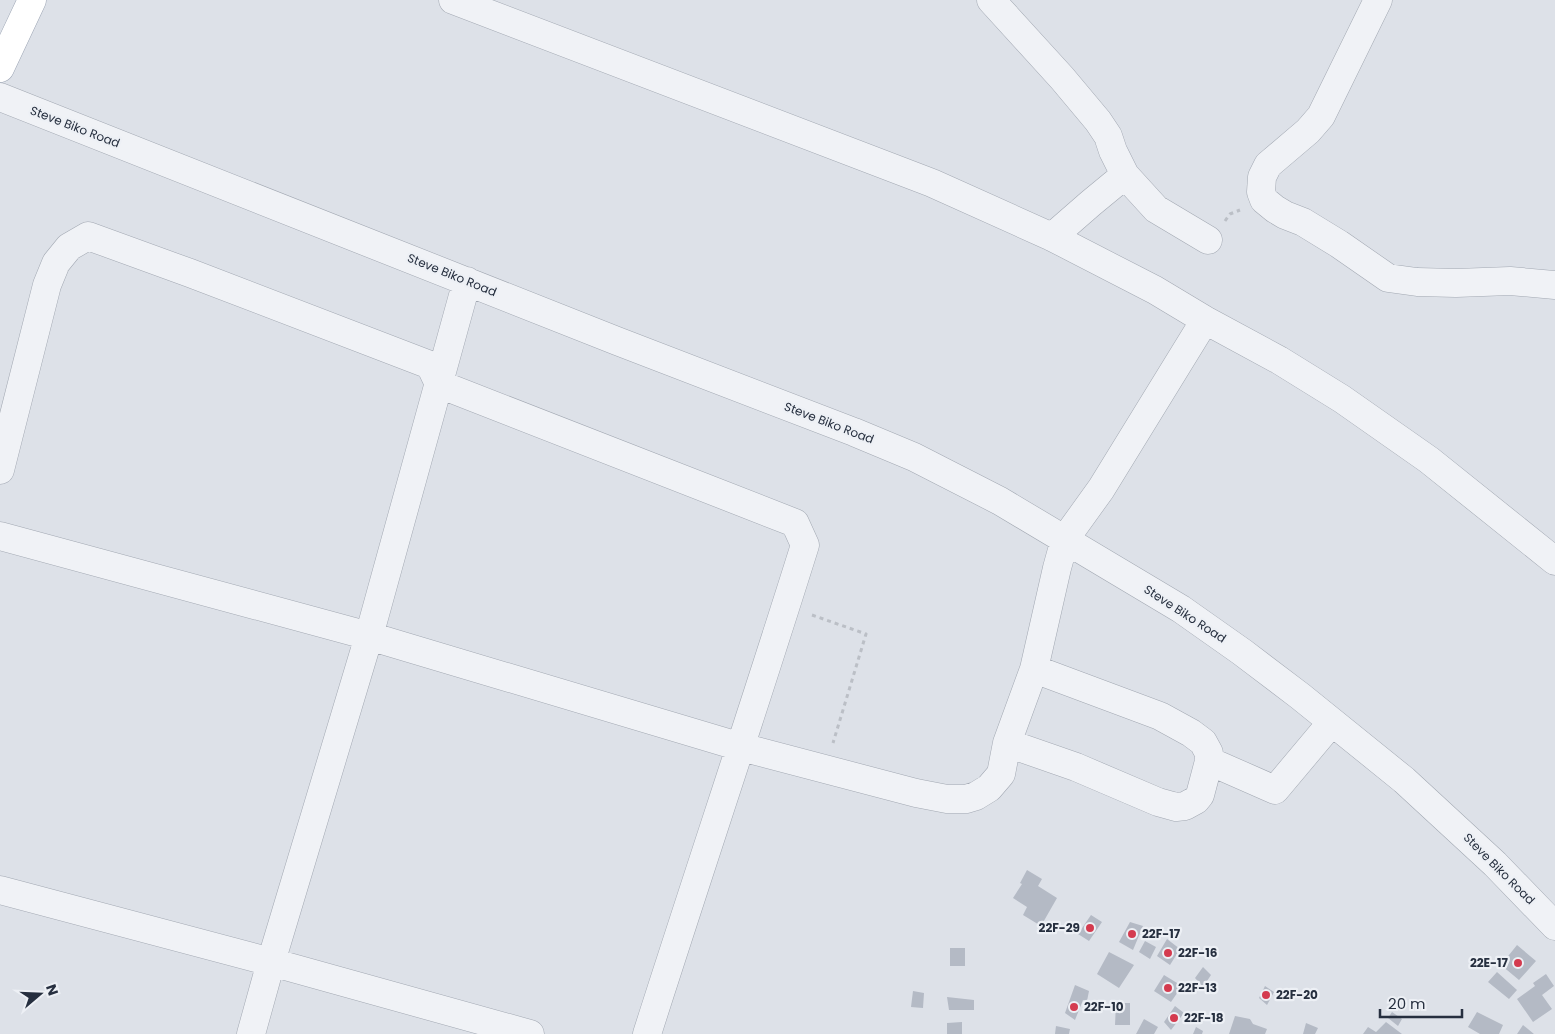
<svg xmlns="http://www.w3.org/2000/svg" width="1555" height="1034" font-family="Poppins,sans-serif">
  <style>
    .building { fill: #b4bac5 }
    .lines { fill: none; stroke-linecap: round; stroke-linejoin: round }
    .minor-casing { stroke: #a2a8b2; stroke-width: 29 }
    .major-casing { stroke: #9ca5b4; stroke-width: 29 }
    .path { stroke: #bbbfc6; stroke-width: 3; stroke-dasharray: 4 4; stroke-linecap: butt }
    .minor { stroke: #f0f2f6; stroke-width: 28 }
    .major { stroke: #fff; stroke-width: 28 }
    .poi-dot { fill: #d43b4f; stroke: #edf0f5; stroke-width: 2 }
    .labels { text-anchor: middle; stroke-width: 4.5; stroke-linejoin: round; paint-order: stroke }
    .street-label { font-size: 12px; fill: #262f3f; stroke: #edf0f5 }
    .poi-label { font-size: 12px; font-weight: bold; fill: #262f3f; stroke: #edf0f5; text-anchor: start }
  </style>
  <rect width="100%" height="100%" fill="#dde1e8"/>
  <path class="building" d="M1027,870L1042,879L1038,886L1057,898L1041,926L1023,915L1027,907L1013,898L1022,884L1020,883Z
    M1091,915L1102,922L1089,941L1078,934Z
    M1130,922L1143,926L1133,950L1119,942Z
    M1167,939L1180,949L1170,965L1157,956Z
    M1145,941L1156,947L1150,959L1139,952Z
    M1517,945L1536,961L1519,980L1501,965Z
    M950,948H965V966H950Z
    M1109,952L1134,965L1119,988L1097,974Z
    M1203,967L1211,975L1203,987L1195,978Z
    M1497,972L1517,990L1509,999L1488,982Z
    M1546,974L1554,986L1542,995L1552,1009L1533,1022L1517,999L1535,986L1533,983Z
    M1164,975L1182,986L1171,1002L1154,991Z
    M1075,985L1089,991L1087,1001L1083,1000L1075,1020L1065,1013Z
    M1265,986L1274,992L1267,1005L1259,998Z
    M913,991L924,993L923,1008L911,1007Z
    M947,997L974,1000V1010H949Z
    M1116,1003H1130V1025H1115Z
    M1175,1006L1184,1013L1171,1030L1164,1022Z
    M1392,1012L1402,1019L1398,1026L1388,1018Z
    M1477,1012L1503,1025L1499,1034H1480L1468,1027Z
    M1235,1016L1250,1019L1253,1024L1267,1029L1265,1034H1229Z
    M1144,1019L1158,1027L1154,1034H1136Z
    M962,1022V1034H947V1023Z
    M1386,1022L1402,1034H1363L1368,1027L1376,1032Z
    M1306,1023L1318,1028L1315,1034H1303Z
    M1523,1025L1534,1034H1517Z
    M1056,1026L1070,1029L1069,1034H1055Z
    M1196,1027L1203,1031L1202,1034H1193Z"/>
  <g class="lines">
    <defs>
      <path id="minor" d="M453,0L932,183L1052,237L1155,290L1205,320L1279,360L1342,399L1429,460L1555,561
        M991,0L1062,78L1098,121L1108,136L1113,151L1125,175L1156,209L1208,240
        M1378,0L1321,116L1308,131L1268,165L1262,177L1261,192L1264,200L1275,209L1285,215L1303,222L1339,244L1388,278L1417,282L1456,283L1510,281L1555,285
        M0,97L617,341L854,432L914,457L1000,501L1181,609L1242,652L1300,696L1404,780L1495,864L1555,926
        M1052,237L1091,203L1125,175
        M0,470L47,285L56,263L69,247L88,236L190,273L430,365L439,384L795,523L805,545C754,708 699,871 647,1034
        M0,536L369,636L467,281
        M1007,743L1076,767L1158,802L1176,807L1185,806L1196,800L1200,795L1209,761V753L1203,742L1191,733L1160,716L1034,669
        M1209,761L1275,790L1332,722
        M0,890L271,962L530,1034
        M251,1034L271,962L369,636L741,747L916,793L947,799H966L976,796L989,788L1001,774L1007,743L1034,669L1057,568L1065,539L1101,489L1205,320"/>
      <path id="major" d="M0,68L32,0"/>
    </defs>
    <use href="#minor" class="minor-casing"/>
    <use href="#major" class="major-casing"/>
    <path class="path" d="M1225,221L1230,214L1240,210
      M812,615L866,634L833,743"/>
    <use href="#minor" class="minor"/>
    <use href="#major" class="major"/>
  </g>
  <g class="poi-dot">
    <circle cx="1090" cy="928" r="5"/>
    <circle cx="1132" cy="934" r="5"/>
    <circle cx="1168" cy="953" r="5"/>
    <circle cx="1518" cy="963" r="5"/>
    <circle cx="1168" cy="988" r="5"/>
    <circle cx="1266" cy="995" r="5"/>
    <circle cx="1074" cy="1007" r="5"/>
    <circle cx="1174" cy="1018" r="5"/>
  </g>
  <g class="labels">
    <g class="street-label">
      <text transform="translate(75 127) rotate(21)" y="4">Steve Biko Road</text>
      <text transform="translate(452 275) rotate(22)" y="4">Steve Biko Road</text>
      <text transform="translate(829 423) rotate(21)" y="4">Steve Biko Road</text>
      <text transform="translate(1185 614) rotate(33)" y="4">Steve Biko Road</text>
      <text transform="translate(1499 869) rotate(45)" y="4">Steve Biko Road</text>
    </g>
    <g class="poi-label">
      <text x="1080" y="932" text-anchor="end">22F-29</text>
      <text x="1142" y="938">22F-17</text>
      <text x="1178" y="957">22F-16</text>
      <text x="1508" y="967" text-anchor="end">22E-17</text>
      <text x="1178" y="992">22F-13</text>
      <text x="1276" y="999">22F-20</text>
      <text x="1084" y="1011">22F-10</text>
      <text x="1184" y="1022">22F-18</text>
    </g>
  </g>
  <g transform="translate(40 994) rotate(71)" stroke="#edf0f5" stroke-width="4" paint-order="stroke">
  <path d="M0-4L9 19L0 12L-9 19Z" fill="#262f3f"/>
  <text y="-8" font-size="14" font-weight="bold" text-anchor="middle" fill="#262f3f">N</text>
  </g>
  <path d="M1380 1009v8h82v-8" fill="none" stroke="#262f3f" stroke-width="2.5"/>
  <text x="1388" y="1009" font-size="15" fill="#262f3f" stroke="#edf0f5" stroke-width="4" paint-order="stroke">20 m</text>
</svg>
